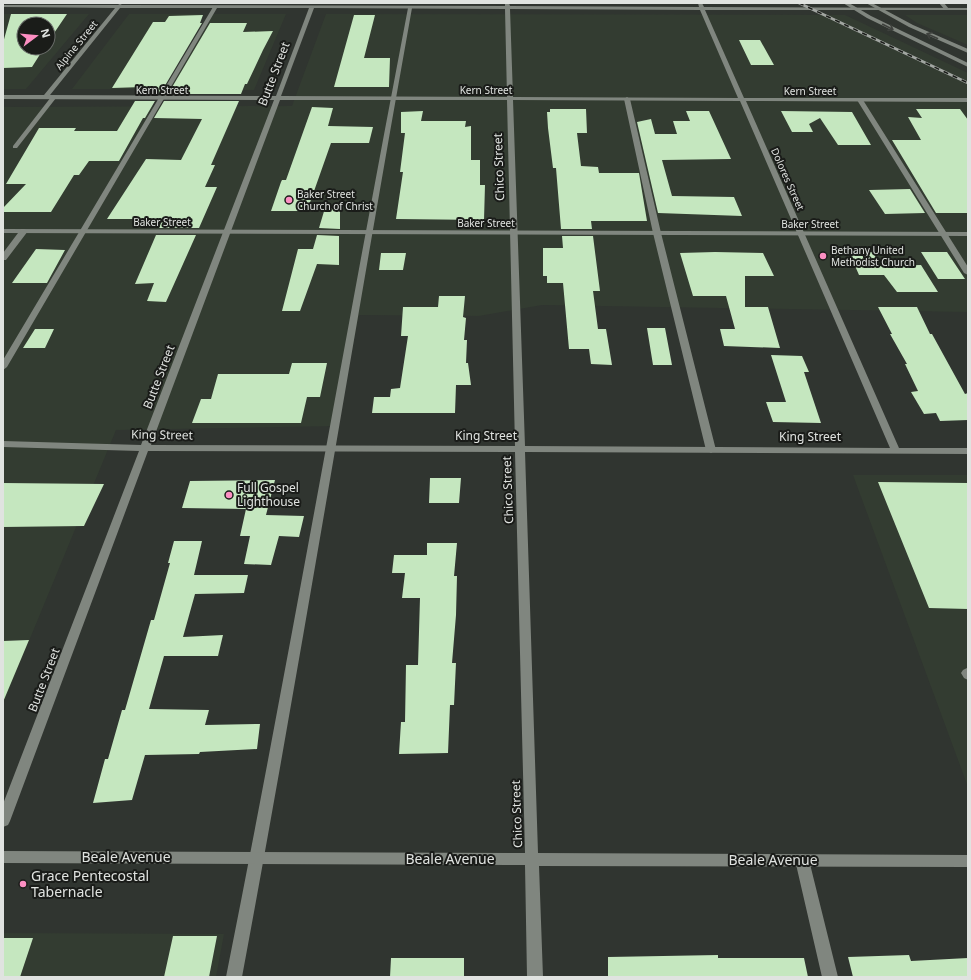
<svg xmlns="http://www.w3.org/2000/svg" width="971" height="980" font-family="'Noto Sans',sans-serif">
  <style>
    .built { fill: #333c31; fill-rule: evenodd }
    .building { fill: #c5e7bf }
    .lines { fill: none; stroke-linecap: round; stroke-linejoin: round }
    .lane { fill: #80867f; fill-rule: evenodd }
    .street { fill: #80867f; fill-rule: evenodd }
    .secondary { fill: #80867f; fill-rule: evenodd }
    .rail-casing { stroke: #a2a6a2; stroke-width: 2.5 }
    .rail { stroke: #1a1c19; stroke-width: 1.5; stroke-dasharray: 5; stroke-linecap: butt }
    .oneway { stroke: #3e413d }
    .poi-dot { fill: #fc8fc2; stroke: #1a1c19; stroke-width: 1.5 }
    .labels { text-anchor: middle; stroke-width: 4; stroke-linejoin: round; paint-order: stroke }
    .far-street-label { font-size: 10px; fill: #e0e3e0; stroke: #1a1c19 }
    .far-poi-label { font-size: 10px; fill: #e0e3e0; stroke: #1a1c19; text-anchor: start }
    .street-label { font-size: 12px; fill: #e0e3e0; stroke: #1a1c19 }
    .poi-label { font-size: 12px; fill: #e0e3e0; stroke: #1a1c19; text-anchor: start }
    .near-street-label { font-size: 14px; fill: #e0e3e0; stroke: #1a1c19 }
    .near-poi-label { font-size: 14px; fill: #e0e3e0; stroke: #1a1c19; text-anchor: start }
  </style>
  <rect width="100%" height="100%" fill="#303530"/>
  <path class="built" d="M4,14H89L26,89H3V22ZM24,24H48V48H24Z
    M129,14H203L158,89H72Z
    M212,14H286L254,90L169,89Z
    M326,14L845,15L968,73V312L542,305L479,316L359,315L337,426L116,430L3,704V107L292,106Z
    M905,15H968V45L917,23Z
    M853,475H968V787Z
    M3,933L224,934L216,977H3Z"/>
  <path class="building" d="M11,14H67L48,42V24H24V48H44L32,67L3,68V43Z
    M203,15L200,23H202L160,94H139L143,87L112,88L153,22H165L169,16Z
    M354,15H375L364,58H390L389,87H334Z
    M210,23H247L243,32L273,31L263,50L247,84H245L241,94H168Z
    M739,40H760L774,65H751Z
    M135,101H155L145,118H143L119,161H89L79,175H74L51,212H3V208L26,184H6L39,128H76L74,131H117Z
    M164,101H239L211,165H215L205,187H217L199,228H159L163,219H107L146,159L181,160L202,119L154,118Z
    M312,107L333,108L328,126L373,127L369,143H331L307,211H271L281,182L282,180H286Z
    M550,109H586L587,133H577L581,166L598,167L599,173H639L647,221H591L592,229H561L556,168H553L548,128L547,112H550Z
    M916,109H960L968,120V213H936L892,140H921L908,117L922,118Z
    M423,111L421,121H466L465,127L471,126V160H480V185H485L484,220L396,219L403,172H400L405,133H401V112Z
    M686,111H709L731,159L662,160L672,196L734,197L742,216L658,213L637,122L651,119L655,134H677L673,121H690Z
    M781,111L852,112L871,145H838L820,118L809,124L813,132H792Z
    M910,189L925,213L885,214L869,190Z
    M325,208H340V229L319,228Z
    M156,235H196L166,302L147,301L154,283L135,284Z
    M317,235L339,236V265L317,264L300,311H282L298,249H313Z
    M562,236H593L600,291H593L598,329H606L612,365L591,364L589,349H569L563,283H547V276H543V248H563Z
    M36,249L65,250L47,283H12Z
    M715,252L763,253L774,276H745V307H768L780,348L724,346L720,329H735L726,296H693L680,253Z
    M849,252H873L880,266L921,265L938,292H897L884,275H859Z
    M921,252H947L965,279H938Z
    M381,253H406L403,270H379Z
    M439,296H465L463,317L466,318L464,340H467L466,363H468L471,385H456L455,413H372L374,397H390L391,389L400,388L408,336H401L403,307H438Z
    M878,307H917L930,334H932L965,394L968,393V420L940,421L936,413L924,414L911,392L918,391L905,364H907L890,334H892Z
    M647,328H665L672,365H653Z
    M35,329H54L45,348H23Z
    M771,355L802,356L809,372H804L821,423L773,422L766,402H786Z
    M292,363H327L320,397H307L301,423H192L201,399H211L218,374H289Z
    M430,478H461L459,503H429Z
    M275,480L266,515L304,516L299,537L279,536L271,565L244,564L250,536H240L246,509L182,508L190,481Z
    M878,482L968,483V609L929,608Z
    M3,483L104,484L84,526L3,527Z
    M174,541H202L194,575H248L244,593L195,594L183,637L223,635L218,656H164L149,709L209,710L205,725L260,724L257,749L200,752L199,754L145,755L132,800L93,803L105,759H108L122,710H125L151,620H154L170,563H168Z
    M427,543H457L454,576H457L456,615L452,663H456L454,705H450L448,753L399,754L401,722H405L406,665H418L420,598H402L405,573H392L394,555H427Z
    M29,640L3,702V641Z
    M173,936H217L209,977H164Z
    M3,938H33L20,977H3Z
    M718,955V958H804L808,977H608V957Z
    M909,955L911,961L968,958V977H853L848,957Z
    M391,958H464V977H390Z"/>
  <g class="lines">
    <path class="lane" d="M939,3H944L949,9L945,10Z
      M213,7L217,8L7,367L3,370V360Z
      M410,7L412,8C354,331 302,655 242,977H226C290,655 346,331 408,8Z
      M51,97L56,98L17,148H13V146Z
      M627,97L630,99L661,233L716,450L711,453L706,450L653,233L624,99Z
      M858,99L863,100L968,267V275L964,273L857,100Z
      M21,229H24L28,231L6,260H3V253Z
      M967,668L968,669V680L964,678L961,673L963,670Z
      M802,854L807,856L809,860L838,977H822L795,860L797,856Z"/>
    <path class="street" d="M505,3H509L510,6L699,7L698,3H702L704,7L968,8V10H705L744,98H968V102L746,101L899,448H968V454L525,452L538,853L968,855V867L539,866L543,977H527L525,865L3,863V851L525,853L515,452L148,451L10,821L8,825L3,827V804L139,451L3,447V441L141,445L274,100L3,99V95H44L115,8L3,7V5H118L120,4L122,5L505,6ZM120,8H309L276,96L50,95ZM314,8L505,9L507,97L281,96ZM510,9L700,10L738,98L513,97ZM280,100H507L515,446L151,445ZM513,100L740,101L890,448L525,446Z"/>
    <path class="secondary" d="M843,3H849L871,16L968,63V67L867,18Z
      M866,3H872L913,25L968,49V53L909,27Z
      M3,229L968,232V236L3,233Z"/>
    <defs>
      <path id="rail" d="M799,3L968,83"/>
    </defs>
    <use href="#rail" class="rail-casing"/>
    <use href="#rail" class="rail"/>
  </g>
  <defs><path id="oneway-shaft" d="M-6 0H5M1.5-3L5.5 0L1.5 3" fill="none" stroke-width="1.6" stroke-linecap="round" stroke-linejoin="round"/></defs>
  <g class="oneway">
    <use href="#oneway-shaft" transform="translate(888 27) rotate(27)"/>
    <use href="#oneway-shaft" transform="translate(932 36) rotate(-156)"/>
  </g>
  <g class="poi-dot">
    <circle cx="289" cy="200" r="4"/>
    <circle cx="823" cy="256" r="4"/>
    <circle cx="229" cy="495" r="4"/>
    <circle cx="23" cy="884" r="4"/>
  </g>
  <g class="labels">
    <g class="far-street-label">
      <text transform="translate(76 45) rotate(-51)" y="4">Alpine Street</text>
      <text x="162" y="94">Kern Street</text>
      <text x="486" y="94">Kern Street</text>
      <text x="810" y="95">Kern Street</text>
      <text transform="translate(788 179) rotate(66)" y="4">Dolores Street</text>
      <text x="162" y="226">Baker Street</text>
      <text x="486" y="227">Baker Street</text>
      <text x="810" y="228">Baker Street</text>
    </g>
    <g class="far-poi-label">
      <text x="297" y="198">Baker Street<tspan x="297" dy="12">Church of Christ</tspan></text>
      <text x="831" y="254">Bethany United<tspan x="831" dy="12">Methodist Church</tspan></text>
    </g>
    <g class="street-label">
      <text transform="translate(274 74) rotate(-69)" y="4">Butte Street</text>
      <text transform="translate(499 167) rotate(-92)" y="4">Chico Street</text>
      <text transform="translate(159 377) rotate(-69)" y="4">Butte Street</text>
      <text transform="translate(162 435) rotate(1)" y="4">King Street</text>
      <text x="486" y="440">King Street</text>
      <text x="810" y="441">King Street</text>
      <text transform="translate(508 490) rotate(-92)" y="4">Chico Street</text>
      <text transform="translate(44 680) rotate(-69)" y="4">Butte Street</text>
      <text transform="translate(517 814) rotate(-92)" y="4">Chico Street</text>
    </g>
    <g class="poi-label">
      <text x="237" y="492">Full Gospel<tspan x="237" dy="14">Lighthouse</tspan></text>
    </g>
    <g class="near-street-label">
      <text x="126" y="862">Beale Avenue</text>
      <text x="450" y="864">Beale Avenue</text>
      <text x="773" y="865">Beale Avenue</text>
    </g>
    <g class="near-poi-label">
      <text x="31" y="881">Grace Pentecostal<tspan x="31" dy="16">Tabernacle</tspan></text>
    </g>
  </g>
  <rect width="971" height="980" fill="none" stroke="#e0e3e0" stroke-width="8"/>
  <g transform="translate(36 36) rotate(74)"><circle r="19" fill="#1a1c19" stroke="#696c69"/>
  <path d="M0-3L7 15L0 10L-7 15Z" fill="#fc8fc2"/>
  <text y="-6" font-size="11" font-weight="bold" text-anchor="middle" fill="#e0e3e0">N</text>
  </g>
</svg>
